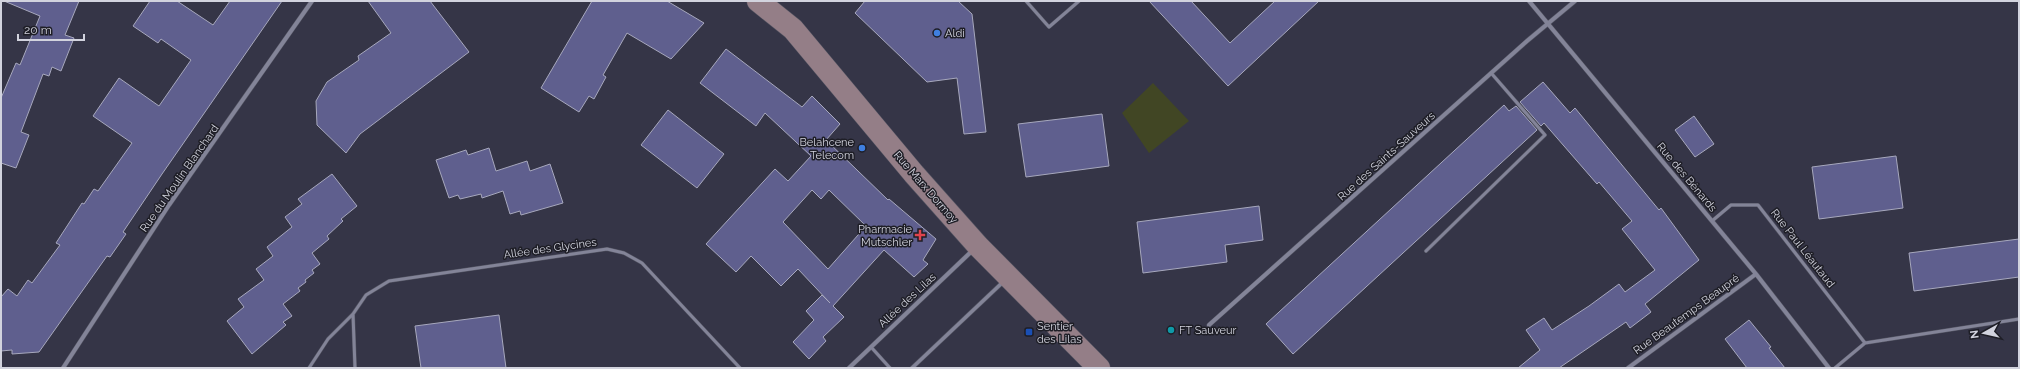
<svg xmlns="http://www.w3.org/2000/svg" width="2020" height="369" font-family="Raleway,sans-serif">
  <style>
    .green { fill: #414624 }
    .building { fill: #5f5f8e; stroke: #a7a8bd; fill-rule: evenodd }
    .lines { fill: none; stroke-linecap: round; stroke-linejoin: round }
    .service-casing { stroke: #535462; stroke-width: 4 }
    .pedestrian-casing { stroke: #535462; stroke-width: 4.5 }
    .minor-casing { stroke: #535462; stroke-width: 5 }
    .secondary-casing { stroke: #535462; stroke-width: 23 }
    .service { stroke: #838498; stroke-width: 3 }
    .pedestrian { stroke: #838498; stroke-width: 3.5 }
    .minor { stroke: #838498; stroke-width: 4 }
    .secondary { stroke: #947e87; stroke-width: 22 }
    .shop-dot { fill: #3f7fe0; stroke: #1e1e26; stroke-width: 1.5 }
    .health-dot { fill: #e0444e; stroke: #1e1e26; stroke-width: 1.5 }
    .culture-dot { fill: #0f9aa8; stroke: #1e1e26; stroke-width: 1.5 }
    .transit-dot { fill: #1a4fb4; stroke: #1e1e26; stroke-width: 1.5 }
    .labels { text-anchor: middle; stroke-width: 3; stroke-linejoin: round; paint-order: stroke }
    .poi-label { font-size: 11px; fill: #d2d3de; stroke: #1e1e26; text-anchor: start }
    .street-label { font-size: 11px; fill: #d2d3de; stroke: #1e1e26 }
  </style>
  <rect width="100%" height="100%" fill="#353547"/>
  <path class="green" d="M1153,83L1189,121L1149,153L1122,113Z"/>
  <path class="building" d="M4,1H79L65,35L74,38L61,71L52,67L49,76L43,74L21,132L29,135L16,168L1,163V98L16,63L20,65L40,16Z
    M150,1H177L213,25L230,1H282L162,174L123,232L126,234L110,257L107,256L39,352L12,354V350L1,351V297L8,289L17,296L28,280L32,283L60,245L56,243L82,203L84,204L94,189L98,191L132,143L93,116L119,78L159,106L191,60L161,39L158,43L133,26Z
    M368,1H430L469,52L360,134L346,153L317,125L316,101L327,82L359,60L358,56L391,33Z
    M592,1H667L704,23L671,59L627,33L603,75L606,77L594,99L589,96L579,112L541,88Z
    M865,1H958L972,14L986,132L964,134L957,78L927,82L855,13Z
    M1149,1H1191L1230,43L1275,1H1319L1228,86Z
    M726,49L802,107L812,96L840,124L826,140L888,200L889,199L936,239L923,260L928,264L914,277L884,250L833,306L844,317L823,337L826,341L809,359L793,342L814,320L806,311L822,295L830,303L798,269L781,286L751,256L736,272L706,244L775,169L788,181L811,156L765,113L756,126L700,83ZM812,190L821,199L829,190L866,226L828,269L783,222Z
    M1543,82L1570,113L1575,108L1659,210L1661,208L1699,260L1645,304L1651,312L1630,328L1626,322L1559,368H1518L1540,350L1526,330L1544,318L1552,330L1589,306L1619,284L1625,292L1655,270L1622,229L1632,221L1599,182L1597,184L1544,123L1541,126L1520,102Z
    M1504,105L1509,111L1516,106L1537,130L1293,354L1266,324Z
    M668,110L724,154L697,188L641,145Z
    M1102,114L1109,166L1026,177L1018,124Z
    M1694,116L1714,144L1695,157L1675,130Z
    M489,148L496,171L527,161L530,171L550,164L563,203L521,215L520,211L510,214L503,191L482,198L481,194L460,199L458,195L449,198L436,160L466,150L468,155Z
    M1896,156L1903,208L1819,219L1812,167Z
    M332,174L357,206L341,219L343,221L327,236L329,239L312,253L320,264L312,270L314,273L305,280L306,282L298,288L300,291L283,304L292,316L283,322L286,325L252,354L227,321L244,307L238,299L264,280L256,269L273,256L267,247L292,227L285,217L302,204L298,199Z
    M1259,206L1263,240L1225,245L1227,262L1143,273L1137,222Z
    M2019,239V277L1914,291L1909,253Z
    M499,315L506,368H421L415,326Z
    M1749,320L1771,347L1769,348L1785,368H1747L1725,339Z"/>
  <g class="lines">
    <defs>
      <path id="service" d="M1026,1L1049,27L1079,1
        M1712,221L1731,205H1758L1865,343
        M1426,251L1545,135L1492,74
        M353,314L355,368
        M871,347L890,368
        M309,368L328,339L353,314L366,295L389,281L607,249L624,253L642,263L740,368
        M1835,368L1865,343L2019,319"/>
      <path id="pedestrian" d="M912,368L1003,282"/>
      <path id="minor" d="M1529,1L1756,274L1829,368
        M1209,325L1527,41L1575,1
        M63,368L169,205L312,1
        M849,368L973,250
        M1628,368L1756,274"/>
      <path id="secondary" d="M758,1L793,29L914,174L978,246L1099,368"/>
    </defs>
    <use href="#service" class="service-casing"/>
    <use href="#pedestrian" class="pedestrian-casing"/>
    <use href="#minor" class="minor-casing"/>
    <use href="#secondary" class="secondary-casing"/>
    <use href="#service" class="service"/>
    <use href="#pedestrian" class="pedestrian"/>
    <use href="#minor" class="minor"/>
    <use href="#secondary" class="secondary"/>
  </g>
  <g class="shop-dot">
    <circle cx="937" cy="33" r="4"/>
    <circle cx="862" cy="148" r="4"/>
  </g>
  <path class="health-dot" d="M918 229h4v4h4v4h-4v4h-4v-4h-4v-4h4z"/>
  <circle class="culture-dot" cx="1171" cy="330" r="4"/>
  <rect class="transit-dot" x="1025" y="328" width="8" height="8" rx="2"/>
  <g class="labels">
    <g class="poi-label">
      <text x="945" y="37">Aldi</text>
      <text x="854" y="146" text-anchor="end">Belahcene<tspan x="854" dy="13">Telecom</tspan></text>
      <text x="912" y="233" text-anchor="end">Pharmacie<tspan x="912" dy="13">Mutschler</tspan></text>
      <text x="1037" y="330">Sentier<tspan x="1037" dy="13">des Lilas</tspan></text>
      <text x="1179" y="334">FT Sauveur</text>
    </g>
    <g class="street-label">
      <text transform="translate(1386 156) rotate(-42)" y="4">Rue des Saints-Sauveurs</text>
      <text transform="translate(1687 177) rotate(50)" y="4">Rue des Bénards</text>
      <text transform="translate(179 178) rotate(-55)" y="4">Rue du Moulin Blanchard</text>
      <text transform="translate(926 187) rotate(49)" y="4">Rue Marx Dormoy</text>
      <text transform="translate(550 248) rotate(-8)" y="4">Allée des Glycines</text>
      <text transform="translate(1803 248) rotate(52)" y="4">Rue Paul Léautaud</text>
      <text transform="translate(907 300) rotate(-43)" y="4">Allée des Lilas</text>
      <text transform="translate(1686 314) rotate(-36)" y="4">Rue Beautemps Beaupré</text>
    </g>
  </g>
  <rect width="2020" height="369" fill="none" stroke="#d2d3de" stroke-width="4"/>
  <g transform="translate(1984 333) rotate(262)" stroke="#1e1e26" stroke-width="3" paint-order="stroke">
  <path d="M0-3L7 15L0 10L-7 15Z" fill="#d2d3de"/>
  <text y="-6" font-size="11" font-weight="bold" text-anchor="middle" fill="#d2d3de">N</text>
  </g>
  <path d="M18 34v6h66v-6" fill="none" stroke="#d2d3de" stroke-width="2"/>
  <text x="24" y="34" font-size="12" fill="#d2d3de" stroke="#1e1e26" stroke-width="3" paint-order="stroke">20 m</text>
</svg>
